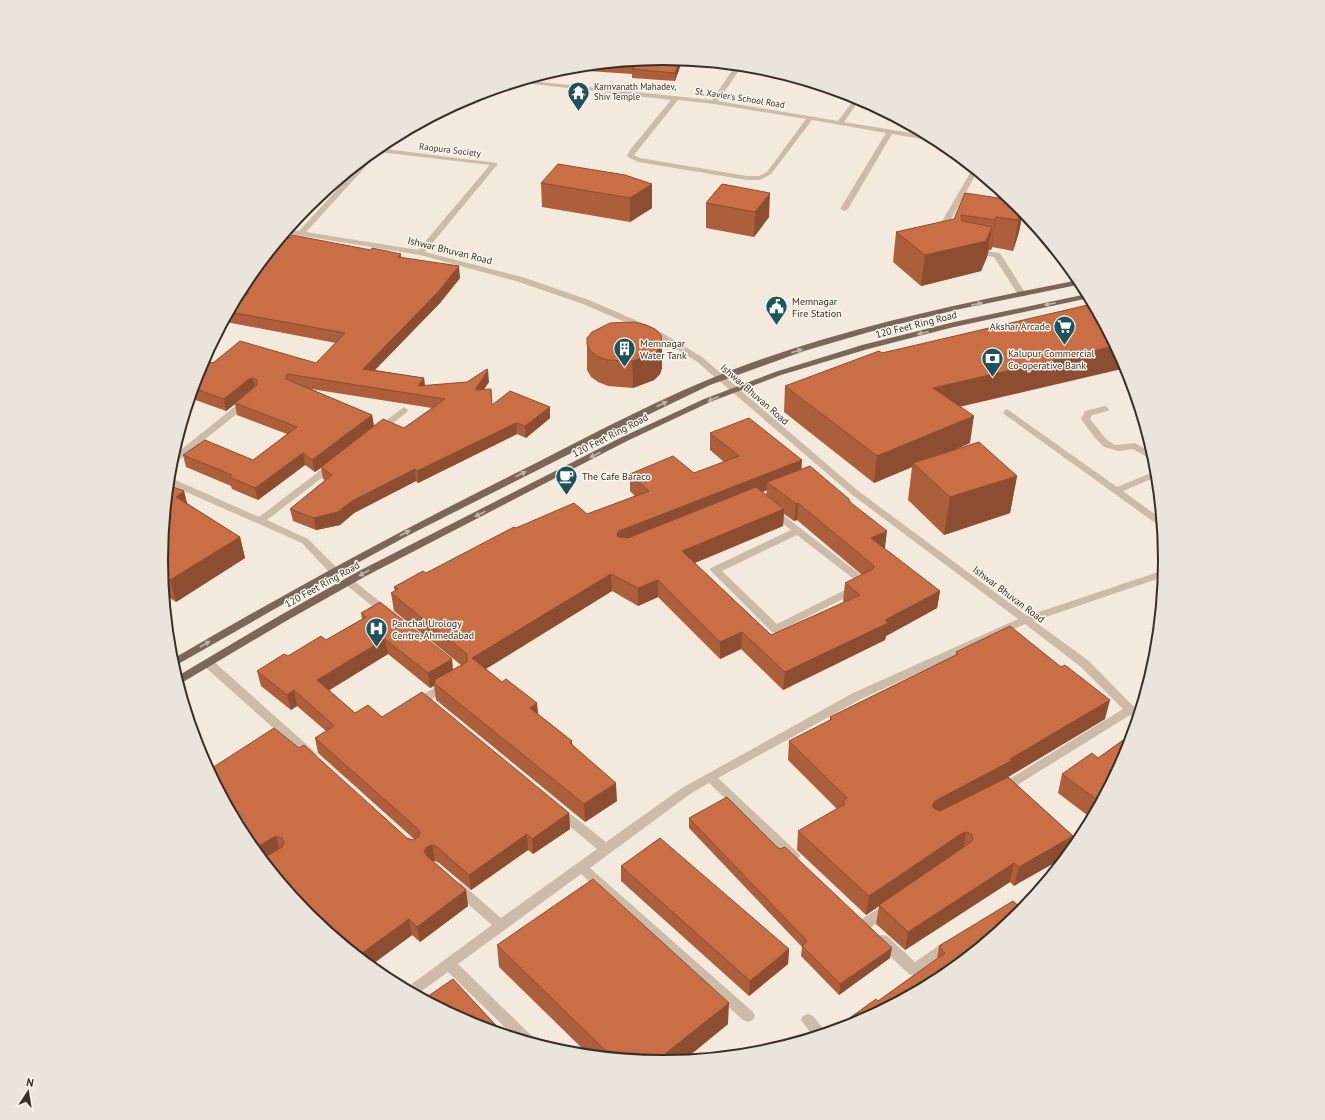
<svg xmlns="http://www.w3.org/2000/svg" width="1325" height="1120" font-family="'PT Sans',sans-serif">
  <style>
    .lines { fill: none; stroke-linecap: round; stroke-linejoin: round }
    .minor { fill: #ccbba8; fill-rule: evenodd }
    .major { fill: #7b6759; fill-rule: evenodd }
    .wall { fill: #ad5f3b; fill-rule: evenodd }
    .shaded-wall { fill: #8d4d30 }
    .building { fill: #c96e45; stroke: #8d4d30; fill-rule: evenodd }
    .oneway { fill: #c1b5a9 }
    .labels { text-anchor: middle; stroke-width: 3; stroke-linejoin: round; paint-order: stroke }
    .far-poi-label { font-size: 9px; fill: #382f29; stroke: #faf4ea; text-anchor: start }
    .far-street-label { font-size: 9px; fill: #382f29; stroke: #faf4ea }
    .street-label { font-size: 10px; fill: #382f29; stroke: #faf4ea }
    .poi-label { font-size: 10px; fill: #382f29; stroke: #faf4ea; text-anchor: start }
    .rim { fill: none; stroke: #382f29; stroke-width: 2 }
  </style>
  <rect width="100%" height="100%" fill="#f3eadd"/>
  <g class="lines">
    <path class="minor" d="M736,65L742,66L718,101L838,121L856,97L860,99L844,122L929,136L937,140L934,141L892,134L848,209L844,211L840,209L886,133L812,120L771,174L760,180H747L638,162L628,157L627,156L630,150L671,100L516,82L522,80L712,100ZM678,100L714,104L806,119L767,172L759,176H747L640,158L634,155Z
      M377,148L497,163V165L425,252L522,277L589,300L654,328L702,357L857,490L1027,616L1164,570L1163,577L1034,621L1089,661L1134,707L1139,710L1137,718L1130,715L1006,792L1002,793L998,792L996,789L998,786L1123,709L1081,667L1025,624L861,699L718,778L798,853L800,856L798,859L794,861L790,859L709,783L690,794L590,868L753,1012L755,1016L753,1020L748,1022L743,1020L581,874L458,964L534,1038L535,1043L515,1037L448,972L416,995L405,989L492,925L453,891L451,887L453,883L457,882L461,883L501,918L597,849L555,814L553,811L555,808L559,806L563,808L606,842L682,788L853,693L1018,619L851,494L696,361L648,332L583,304L516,281L420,255L285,233L288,229L299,231L369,155ZM379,152L490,165L418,250L306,232Z
      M973,168L977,172L949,223L948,225H942L941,223Z
      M1033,229H1037L1040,233H1033Z
      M972,249L1000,253L1026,294L1025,296H1019L994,257L972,253Z
      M246,399L250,402L249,404L173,465L170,466L172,457L243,400Z
      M1105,406L1109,409L1108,411L1092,415L1090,419L1106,439L1115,445L1135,443L1152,453L1154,461L1133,449L1119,451L1104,447L1096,439L1081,419L1085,411Z
      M404,407L408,410L407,412L382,432H376L375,430L376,428Z
      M1007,409L1117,487L1156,471V477L1123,491L1160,518L1161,526L1158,525L1004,414L1003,412Z
      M333,462L338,465L336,467L267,520L308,539L338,569L339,571L334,574L330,573L302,543L168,484L169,477L171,478L259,517L330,463Z
      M774,509L777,510L871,583L870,585L776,633L772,632L710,570L711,568L791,530L771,514L769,512ZM797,535L859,583L777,624L722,571Z
      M349,579L353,580L390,610L391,612L390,614H382L345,584L344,582Z
      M208,659L212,660L315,752L317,755L315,758H307L204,666L203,663L204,660Z
      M445,682L449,683L450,686L449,689L432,699L437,705L435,708H427L418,699L420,696Z
      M889,902L893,903L895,907L893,911L870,928L865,929L860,928L859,924L860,920Z
      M882,935L887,936L915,962L944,942L949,941L954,942L956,946L954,950L914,976L909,974L877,944L876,940L877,936Z
      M808,1014L813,1016L826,1032L813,1036L801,1020L803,1016Z"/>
    <path class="major" d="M1079,280L1082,284L960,309L883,328L804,351L710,385L631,423L409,535L315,586L173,667L171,660C290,590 411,525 534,464C599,431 664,396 732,370C844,327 962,303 1079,280Z
      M1087,294L1089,298L954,327L868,349L781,375L710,402L627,441L366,576L286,621L178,685L176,677L279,616L359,571L620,438L704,399L775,372L862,345L954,322Z"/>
  </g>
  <path class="wall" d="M663,58L712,63L710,67L681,64L675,81L632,78V74L588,71V65Z
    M541,183L652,184V208L630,222L542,207Z
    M722,184L769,217L754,237L706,228V203Z
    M965,193L1018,205L1023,211L1019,232L1013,251L992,247L991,250H989L987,257L981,271L921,286L893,262L896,232L954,219Z
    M371,250L401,254V257L460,278L440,303L375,370L424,378L425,386L489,382L484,389L492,405L550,407V418L526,438L517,434L418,483L416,481L354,513L340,525L316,530L293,521L290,509L325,480L323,479L321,468L315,472L305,465L258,500L232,489L231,486L186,467L183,455L253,460L287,434L237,415L235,404L226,411L190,398L199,368L213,363H316L336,343L226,322L225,319L233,304L238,300H235L245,281ZM311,389L432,408L404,428L374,426L372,415Z
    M587,344L662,368L660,374L654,380L633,388L608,386L598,382L591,377L587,370Z
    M785,386L960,407L970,443L954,450L1017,476L1010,513L944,535L908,500L912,467L874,483L784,412Z
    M710,433L801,470L850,502L885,548L884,549L940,591L937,608L886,636L885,640L783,690L741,649L720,659L658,597L638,606L612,591L486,669L538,714L572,741V744L617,801L585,822L436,700L434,686L430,688L388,654L329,690L355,713L382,717L569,813L570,829L533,854L528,850L471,890L439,863L435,861H433L466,890L468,906L420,942L412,935L370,966L212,768L413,840L414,839L318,753L315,738L326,731L297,706L291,710L261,686L257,671L288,656L326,640L362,619L361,613L452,659L453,670L461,665L394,611L391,593L395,591L394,587L426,573L516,528L587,514L635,496L630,491V474L694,473L724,462L710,450ZM767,490L766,495L762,492ZM784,514L794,521L797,520L862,575L845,583L843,601L845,602L771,635L695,563L783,526Z
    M184,491L187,503L240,537L245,558L176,602L164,594L160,560Z
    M956,652L1105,719L1008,777L1073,836L1014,886L1010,882L905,950L876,924L879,906L866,915L797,850L798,831L837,809L788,760L789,741L830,721V717L956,655Z
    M1134,728L1126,752L1091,818L1058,793L1062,774L1098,758L1130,735L1131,729Z
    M689,818L777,847L890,958L839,995L801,956L802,947L689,828Z
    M621,866L789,949L788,964L749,996L621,881Z
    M1022,909L878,1001L937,959L939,946Z
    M497,945L728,1024L684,1060L662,1062L589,1055L499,967Z"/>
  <path class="shaded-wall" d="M680,60H681V64L675,81V73Z
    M652,184V208L630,222V198Z
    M770,193L769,217L754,237L755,212Z
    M1021,210L1023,211L1019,232L1013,251L1018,220Z
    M996,217L992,247L991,250L995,220Z
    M992,227L987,257L981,271L921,286L925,255Z
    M459,266L460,278L440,303L365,380L363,369Z
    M662,342V368L660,374L654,380L633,388L632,361Z
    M1114,346L1126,368L929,414L933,388Z
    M488,370L489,382L476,401L475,390Z
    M253,378L255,390L235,403V404L226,411L224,399L249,379Z
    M424,378L425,390L418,386Z
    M550,407V418L526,438L525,426Z
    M372,415L374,427L315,472L312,460Z
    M974,416L970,443L916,466L913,463L912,467L874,483L877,456Z
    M516,423L517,434L418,483L417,471Z
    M303,453L305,465L258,500L255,488Z
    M802,460L801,477L767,482V490L619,549L617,534L619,531Z
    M415,469L416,481L354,513L340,525L316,530L314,518L352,501Z
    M1017,476L1010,513L944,535L950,497Z
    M184,491L189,513L176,497Z
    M798,503L797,520L794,521L796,504Z
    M784,509L783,526L682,568V551Z
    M887,531L885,548L869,556L871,538Z
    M240,537L245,558L176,602L170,580Z
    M611,574L612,591L474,676L472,658Z
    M658,580V597L638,606V588Z
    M940,591L937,608L886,636L885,640L783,690L785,672Z
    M742,632L741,649L720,659V642Z
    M385,639L388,654L320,696L317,680Z
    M452,659L453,675L436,681L434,680L435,684L434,683V686L430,688L428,673Z
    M294,690L297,706L291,710L287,695Z
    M1110,700L1105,719L1008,777L931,820L932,806L935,801L1010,759Z
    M537,703L539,721L530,708Z
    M616,783L617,801L585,822L584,804Z
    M569,813L570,829L533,854L532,839Z
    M966,832L963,851L957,853L866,915L869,896L961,834Z
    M527,834L528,850L471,890L469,875Z
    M276,836L280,852L263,861L258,846Z
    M1073,836L1069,853L1065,857L1014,886L1019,867Z
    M432,845L435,861L429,863L424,851L427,847Z
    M1014,863L1010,882L905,950L908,932Z
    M466,890L468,906L420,942L417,927Z
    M409,919L412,935L370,966L358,956Z
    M892,948L890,958L839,995L840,984Z
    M789,949L788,964L749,996L750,981Z
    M729,1003L728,1024L684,1060L666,1062V1053Z"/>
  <path class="building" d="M663,58L680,60L675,73L632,69L634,66L604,64Z
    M558,164L625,175L652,184L630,198L541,183Z
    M722,184L770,193L755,212L706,203Z
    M965,193L1012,200L1018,205L1021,210L1018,220L996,217L995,220L961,215L962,221L992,227L986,241L925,255L896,232L954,219Z
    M292,235L371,250L372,248L401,254L398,257L459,266L438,292L363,369L424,378L418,386L467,382L487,369L488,370L475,390L491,389L492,405L510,391L550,407L525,426L516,423L417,471L415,469L352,501L338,512L314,518L290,509L332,475L321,467L383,419L404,428L445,399L287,374L286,379L372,415L312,460L303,453L255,488L229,477L232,475L183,455L205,440L253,460L297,427L235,403L257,385V380L253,378L249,379L224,399L193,388L199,368L203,360L213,363L240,341L316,363L345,333L229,312L233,304L249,293L240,290L245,281L282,236L290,238Z
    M1092,304L1114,346L933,388L974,416L877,456L785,386L879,351L882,353Z
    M634,322L646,325L655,329L661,335L662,342L660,348L654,354L632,361L607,360L597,356L590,351L587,344V338L592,332L610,323Z
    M749,418L802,460L619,531L617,534L618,537L628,538L756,487L784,509L682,551L771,635L860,595L845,583L873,569L874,566L798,503L796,504L767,482L810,466L849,499L850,502L887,531L871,538L940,591L885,620L888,623L785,672L742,632L720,642L658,580L638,588L611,574L472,658L502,682L506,679L537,703L530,708L572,741L570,743L616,783L584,804L434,683L436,681L434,680L467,662V654L391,593L398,589L394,587L423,571L426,573L514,527L516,528L574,503L587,514L649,491L630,474L673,456L694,473L739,456L710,433Z
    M979,442L1017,476L950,497L913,463Z
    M168,485L184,491L176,497L240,537L170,580L162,574L160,560Z
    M380,602L452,659L428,673L385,639L317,680L355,713L368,705L382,717L422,692L569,813L532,839L527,834L469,875L437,847L432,845L427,847L424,851L427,856L466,890L417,927L409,919L358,956L307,915L245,839L203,761L212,768L274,728L299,748L304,745L407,838L413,840L418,837L420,833L418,829L315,738L334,726L294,690L287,695L257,671L284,654L288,656L321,636L326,640L366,617L361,613ZM276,836L282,838L284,842L282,847L267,856L258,846Z
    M1010,626L1061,667L1065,665L1110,700L1010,759L1011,761L935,801L932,806L935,809L940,811L1008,777L1073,836L1019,867L1014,863L908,932L879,905L971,842L973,839L971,834L966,832L961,834L869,896L798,831L845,804L843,801L847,798L789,741L832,719L830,717L958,654L956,652Z
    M1132,734L1126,752L1100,802L1062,774L1092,753L1098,758Z
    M727,797L777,847L780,849L785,847L892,948L840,984L802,946L807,941L689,818Z
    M660,838L789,949L750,981L621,866Z
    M593,879L729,1003L666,1053L675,1061L662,1062L611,1057V1056L497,945Z
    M1013,901L1022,909L1017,915L941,978L854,1024L833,1030L876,999L878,1001L945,953L939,946Z
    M453,979L504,1034L470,1024L424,999Z"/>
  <defs><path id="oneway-solid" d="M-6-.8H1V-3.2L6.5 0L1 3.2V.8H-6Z"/></defs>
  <g class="oneway">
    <use href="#oneway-solid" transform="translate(977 304) rotate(-13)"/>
    <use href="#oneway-solid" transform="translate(1050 304) rotate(168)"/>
    <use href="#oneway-solid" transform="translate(923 333) rotate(166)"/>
    <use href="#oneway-solid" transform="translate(797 351) rotate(-18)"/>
    <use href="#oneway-solid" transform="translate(713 399) rotate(156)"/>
    <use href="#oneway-solid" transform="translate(662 404) rotate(-26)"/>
    <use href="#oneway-solid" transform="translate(595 455) rotate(153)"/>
    <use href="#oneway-solid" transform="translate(521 474) rotate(-26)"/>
    <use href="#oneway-solid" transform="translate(480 514) rotate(153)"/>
    <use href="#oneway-solid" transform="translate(405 533) rotate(-27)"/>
    <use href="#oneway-solid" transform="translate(364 573) rotate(151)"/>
    <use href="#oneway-solid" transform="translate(205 644) rotate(-31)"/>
  </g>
  <defs>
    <symbol id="temple-pin" viewBox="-11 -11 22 30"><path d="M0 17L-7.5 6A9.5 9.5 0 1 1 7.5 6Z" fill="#1d535b" stroke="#faf4ea"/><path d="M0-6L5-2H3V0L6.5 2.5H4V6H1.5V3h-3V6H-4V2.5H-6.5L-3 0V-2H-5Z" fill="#fff"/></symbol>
    <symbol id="civic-pin" viewBox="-11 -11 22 30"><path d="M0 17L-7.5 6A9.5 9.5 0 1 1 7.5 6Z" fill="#1d535b" stroke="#faf4ea"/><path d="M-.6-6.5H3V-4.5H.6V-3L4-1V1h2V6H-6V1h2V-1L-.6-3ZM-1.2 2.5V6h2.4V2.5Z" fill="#fff"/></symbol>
    <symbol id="supermarket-pin" viewBox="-11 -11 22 30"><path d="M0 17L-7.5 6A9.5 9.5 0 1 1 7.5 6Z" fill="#1d535b" stroke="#faf4ea"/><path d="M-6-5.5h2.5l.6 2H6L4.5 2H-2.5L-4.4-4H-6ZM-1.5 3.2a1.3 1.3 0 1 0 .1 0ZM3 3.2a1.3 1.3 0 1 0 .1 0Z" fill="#fff"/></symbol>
    <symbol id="building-pin" viewBox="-11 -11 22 30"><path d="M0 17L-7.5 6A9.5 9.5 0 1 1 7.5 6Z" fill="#1d535b" stroke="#faf4ea"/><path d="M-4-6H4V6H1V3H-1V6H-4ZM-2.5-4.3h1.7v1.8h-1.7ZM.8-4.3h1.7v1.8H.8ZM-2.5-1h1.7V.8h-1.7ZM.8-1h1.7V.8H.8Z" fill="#fff"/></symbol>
    <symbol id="bank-pin" viewBox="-11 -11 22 30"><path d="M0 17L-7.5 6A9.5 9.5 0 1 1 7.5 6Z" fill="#1d535b" stroke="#faf4ea"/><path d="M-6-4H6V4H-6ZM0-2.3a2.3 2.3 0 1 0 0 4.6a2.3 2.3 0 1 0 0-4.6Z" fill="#fff"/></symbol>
    <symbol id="cafe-pin" viewBox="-11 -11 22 30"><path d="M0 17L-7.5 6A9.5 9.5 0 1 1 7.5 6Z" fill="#1d535b" stroke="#faf4ea"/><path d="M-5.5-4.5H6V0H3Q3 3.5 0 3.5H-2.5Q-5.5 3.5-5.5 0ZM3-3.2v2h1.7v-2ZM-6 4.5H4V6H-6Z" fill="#fff"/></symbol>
    <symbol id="hospital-pin" viewBox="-11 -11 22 30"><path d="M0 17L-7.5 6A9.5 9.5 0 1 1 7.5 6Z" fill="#1d535b" stroke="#faf4ea"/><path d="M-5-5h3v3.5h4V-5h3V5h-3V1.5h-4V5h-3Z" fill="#fff"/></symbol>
  </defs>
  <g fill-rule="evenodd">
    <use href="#temple-pin" x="566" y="80" width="25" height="34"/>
    <use href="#civic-pin" x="764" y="294" width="25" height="34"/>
    <use href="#supermarket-pin" x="1052" y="314" width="25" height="34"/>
    <use href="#building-pin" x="612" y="336" width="25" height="34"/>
    <use href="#bank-pin" x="980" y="346" width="25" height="34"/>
    <use href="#cafe-pin" x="554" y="464" width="25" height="34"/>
    <use href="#hospital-pin" x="364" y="616" width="25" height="34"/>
  </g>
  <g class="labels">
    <g class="far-poi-label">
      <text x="594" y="90">Karnvanath Mahadev,<tspan x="594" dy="10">Shiv Temple</tspan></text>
    </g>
    <g class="far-street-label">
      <text transform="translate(740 98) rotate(9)" y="3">St. Xavier's School Road</text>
      <text transform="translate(450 150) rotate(7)" y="3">Raopura Society</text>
    </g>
    <g class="street-label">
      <text transform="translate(450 250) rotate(14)" y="4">Ishwar Bhuvan Road</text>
      <text transform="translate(916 324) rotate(-14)" y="4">120 Feet Ring Road</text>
      <text transform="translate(755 394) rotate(41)" y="4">Ishwar Bhuvan Road</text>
      <text transform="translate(610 435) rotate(-27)" y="4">120 Feet Ring Road</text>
      <text transform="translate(322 584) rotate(-29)" y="4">120 Feet Ring Road</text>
      <text transform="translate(1009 594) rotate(37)" y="4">Ishwar Bhuvan Road</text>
    </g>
    <g class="poi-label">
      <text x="792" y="305">Memnagar<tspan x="792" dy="12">Fire Station</tspan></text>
      <text x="1050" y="330" text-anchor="end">Akshar Arcade</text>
      <text x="640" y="347">Memnagar<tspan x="640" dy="12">Water Tank</tspan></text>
      <text x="1008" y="357">Kalupur Commercial<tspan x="1008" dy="12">Co-operative Bank</tspan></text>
      <text x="582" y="480">The Cafe Baraco</text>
      <text x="392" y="627">Panchal Urology<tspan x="392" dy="12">Centre, Ahmedabad</tspan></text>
    </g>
  </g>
  <path d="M0 0H1325V1120H0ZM168 560a495 495 0 1 1 990 0a495 495 0 1 1-990 0Z" fill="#eae4db" fill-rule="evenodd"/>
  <path class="rim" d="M168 560a495 495 0 1 1 990 0a495 495 0 1 1-990 0Z"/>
  <g transform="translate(28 1092) rotate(12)" stroke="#faf4ea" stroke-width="3" paint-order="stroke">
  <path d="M0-3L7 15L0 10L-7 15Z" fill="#382f29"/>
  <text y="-6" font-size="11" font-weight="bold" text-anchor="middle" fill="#382f29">N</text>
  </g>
</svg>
